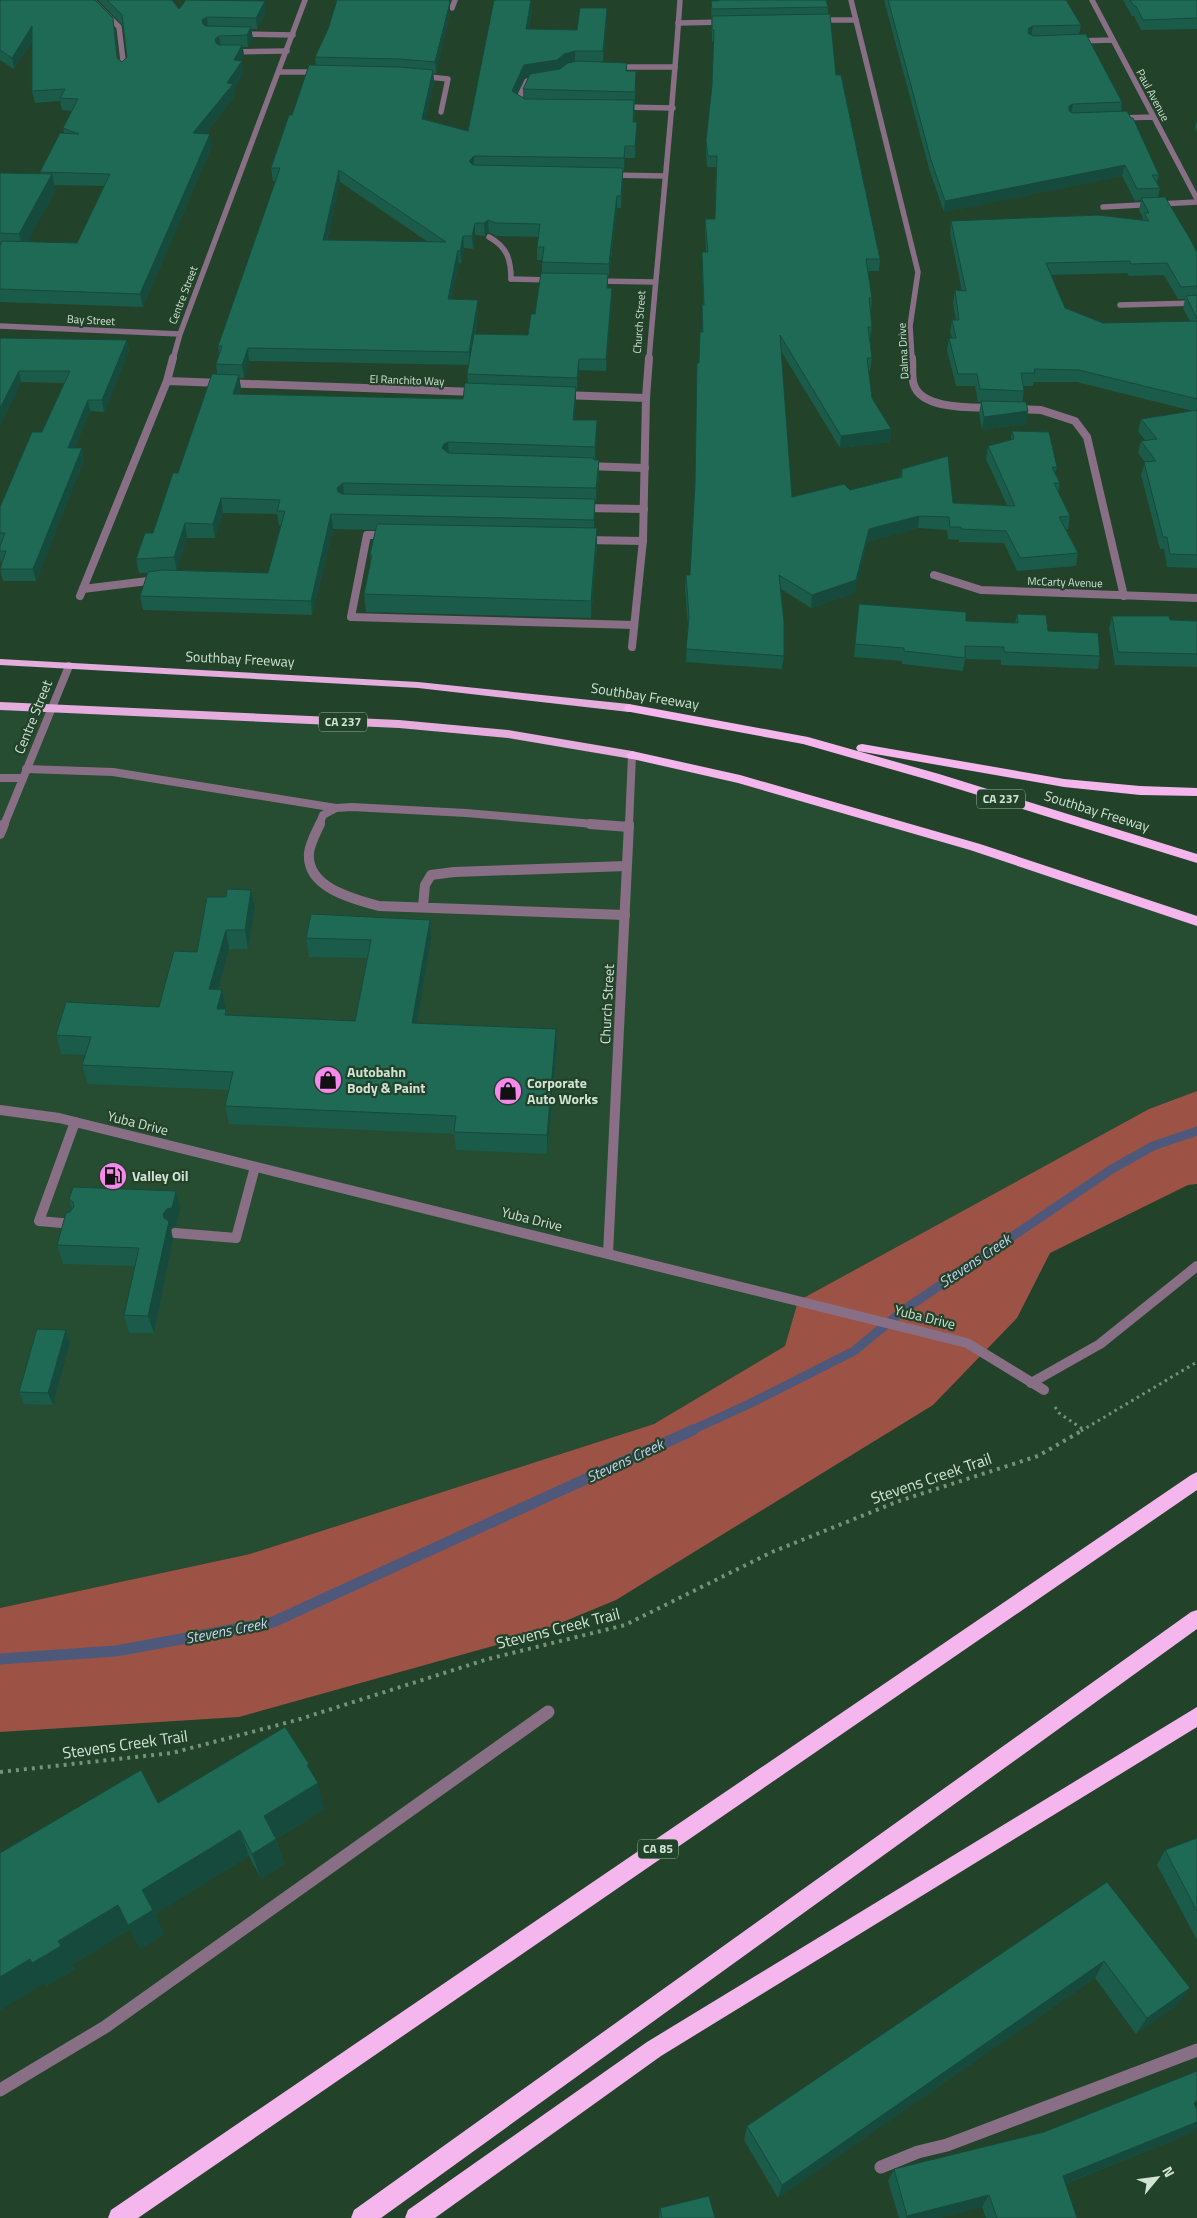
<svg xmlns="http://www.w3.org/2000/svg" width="1197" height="2218" font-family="'Titillium Web',sans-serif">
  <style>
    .built { fill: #264d31 }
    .forest { fill: #9c5346 }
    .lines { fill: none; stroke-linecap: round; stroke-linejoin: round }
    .stream-far1 { stroke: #4d587b; stroke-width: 9 }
    .stream { stroke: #4d587b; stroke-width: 11 }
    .path-far1 { stroke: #78917e; stroke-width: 3; stroke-dasharray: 2.5 4; stroke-linecap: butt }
    .path { stroke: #78917e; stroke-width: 4; stroke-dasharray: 3 5; stroke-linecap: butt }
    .service-far3 { stroke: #886f85; stroke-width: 5.5 }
    .service-far2 { stroke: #886f85; stroke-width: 8 }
    .service-far1 { stroke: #886f85; stroke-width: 10 }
    .service { stroke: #886f85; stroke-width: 13 }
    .minor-far2 { stroke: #886f85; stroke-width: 5.5 }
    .minor-far1 { stroke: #886f85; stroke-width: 8 }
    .minor { stroke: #886f85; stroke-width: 10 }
    .trunk { fill: #e5acde; fill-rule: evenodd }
    .motorway { fill: #f4b6ec; fill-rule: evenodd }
    .wall { fill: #1b5b49; fill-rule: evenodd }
    .shaded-wall { fill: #164a3c }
    .building { fill: #1f6a55; stroke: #164a3c; fill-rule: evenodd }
    .labels { text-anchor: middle; stroke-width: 4.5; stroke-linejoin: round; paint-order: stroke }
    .far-street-label { font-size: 11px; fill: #d1e3d4; stroke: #22422a }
    .shield { fill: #22422a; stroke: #9cb3a1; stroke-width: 1 }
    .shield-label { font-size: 12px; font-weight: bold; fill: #d1e3d4 }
    .street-label { font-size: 14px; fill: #d1e3d4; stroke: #22422a }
    .poi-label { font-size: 14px; font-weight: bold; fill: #d1e3d4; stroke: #22422a; text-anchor: start }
    .water-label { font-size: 15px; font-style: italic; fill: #c5d1f5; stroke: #22422a }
    .near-street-label { font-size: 16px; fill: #d1e3d4; stroke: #22422a }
  </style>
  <rect width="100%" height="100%" fill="#22422a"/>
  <path class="built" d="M0,706L399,724L508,734L740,779L975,847L1197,921V1091L1149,1109L798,1301L785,1346L654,1424L250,1554L0,1608Z"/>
  <path class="forest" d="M1197,1091V1184L1188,1185L1050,1253L1017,1318L933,1405L616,1600L529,1636L239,1717L0,1732V1608L250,1554L654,1424L785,1346L798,1301L1149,1109Z"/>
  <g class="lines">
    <path class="stream-far1" d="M690,1431L749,1404L854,1351L905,1309L1112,1169L1153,1146L1197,1131"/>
    <path class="stream" d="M0,1659L116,1651L273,1622L693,1430"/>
    <path class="path-far1" d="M1055,1407L1059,1413L1084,1430
      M1081,1431L1197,1362"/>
    <path class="path" d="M0,1772L172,1753L297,1720L488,1659L625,1625L772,1552L899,1501L1038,1456L1083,1430"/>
    <path class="service-far3" d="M92,0L119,27L124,69
      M452,8L455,0
      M817,20H856
      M678,23L725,22
      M239,34L293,35
      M230,52L287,51
      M614,67H675
      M279,72H321
      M420,76L448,79L441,112
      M522,105L517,102L527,81L535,80
      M622,107L673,108
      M489,237C507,247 511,259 511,279"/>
    <path class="service-far2" d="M585,466L645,468
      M583,508L644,509
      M387,535H367L351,617L634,625
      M584,540L643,541
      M83,589L156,580
      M26,769L113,772L336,808
      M0,778H23
      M319,825L323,815L336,808L352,807L466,813L605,825"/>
    <path class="service-far1" d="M320,824C316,833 310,843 309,853C306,888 354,899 379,906L625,915
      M590,824L629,827
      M423,906L425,885L431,875L454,872L627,866
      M73,1224L39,1221L75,1122
      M175,1233L236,1238L255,1167
      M1031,1383L1100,1344L1197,1266"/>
    <path class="service" d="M0,2090L105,2027L548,1712
      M881,2167L918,2152L947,2145L1197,2050"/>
    <path class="minor-far2" d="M851,0L918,272L910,326L912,359
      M1092,0L1197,199
      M1076,41L1113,40
      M1119,118L1153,117
      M611,175L665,176
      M1103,207L1197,202
      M511,279L552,280
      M596,281L655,282
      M1120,305L1197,303
      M0,326L180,334
      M173,359L180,334L305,0
      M649,359C659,239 672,120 680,0"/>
    <path class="minor-far1" d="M912,358C913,366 911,378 914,385C922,410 973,407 994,408
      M167,381L475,392
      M562,395L646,398
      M1013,409L1041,410L1075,421L1087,437L1124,596
      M934,575L981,590L1197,598
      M80,596L167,381L173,358
      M632,647L643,540L646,398L649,358
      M4,825L69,666
      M629,825L632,755"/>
    <path class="minor" d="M0,834L4,824
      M0,1110L59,1118L967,1343L1044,1390
      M608,1254L629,824"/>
    <path class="trunk" d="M0,659L418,682L629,704L635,708L629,712L418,688L0,665Z
      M0,702L399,720L508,730L632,751L638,755L632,759L508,738L399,728L0,710Z"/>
    <path class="motorway" d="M629,704L808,737L939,774L1197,854V863L929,780L803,744L625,711L623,708Z
      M862,744L1064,779L1140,786L1197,788V796L1140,795L1064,787L858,751L856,748L858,745Z
      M632,751L740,775L980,844L1197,916V926L970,850L738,783L628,758L626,755Z
      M1197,1472V1490L138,2218H108L111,2210L1191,1475Z
      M1197,1610V1629L381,2218H351L354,2210L1191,1612Z
      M1197,1707V1727L661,2056L435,2218H405L408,2210L647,2042Z"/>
  </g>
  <path class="wall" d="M0,0L115,29L118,58L122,62L127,57L123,26L98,0H172L179,9L266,12L257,29H251L253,39L248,47H243L244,56L241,61L244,73L234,88L235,96L205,134L212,146L143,307L0,302V173L40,174V172L64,133L63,128L72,111L62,110L60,101L35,103L32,91V41L14,69L0,60ZM54,185L105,186L77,243L27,242L56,190Z
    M717,0H826L828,7V14L836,75L880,259L879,271H868L872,298L871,310H870L872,327L870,339L872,358L870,371H868L872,398L891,429L890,442L840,448L781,351L792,497L850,490L900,477L902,469L953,503L1007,505L986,459L988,446L1011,440L1012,431L1057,467L1055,473L1060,483L1058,493L1070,516L1068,529H1066L1078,553L1076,566L1017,571L1004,543L959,542V540L948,539L947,530L918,528L867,542L854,593L811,608L781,589L784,656L782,669L686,662L688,626L685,588L686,575H690L695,492L699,363L702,332V305H703L702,264V252H706L705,231V219H715L716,167H707L706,152V141L712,86L714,41H712L711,1H717Z
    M884,0H1066L1081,25L1079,35L1122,102L1121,112L1159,175L1157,183L1160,188L1158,197L1197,252V568L1167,567L1164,549H1160L1141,475L1145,462L1138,453L1141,441L1145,440L1138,431L1141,419L1193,411L1077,382H1034L1033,386H1023L1024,391L1022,402L1028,411L1026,424L982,430L979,413L981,402H978L975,386H956L947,350L949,338H952L950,332L952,320H956L953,303L955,290L962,291L950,233L951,221L1142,220L1143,218L1139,210L1141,200L1135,201L1122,176L944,212L930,172ZM1127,273L1129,276L1164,275L1178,299H1185L1183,308L1190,322L1103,323L1065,308L1051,275Z
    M1123,0H1197V29L1141,30L1134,16H1132Z
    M450,3V12L436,73H433L434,82L425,119L468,131L532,8L529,29L577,30L607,8V20L603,62L627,63V71H636L634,122H637L635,158H625L624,171H623L621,208H617L609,276H608V288H612V299L606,371L579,370L577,390H576V401L574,420L597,435L595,460L599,474L596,502H595L594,528H597V546L591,618L366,612L364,594L371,561L370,554L376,530L333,529L312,615L143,610L140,596L148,573H139L136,559L153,533L178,473L217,374L216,364L219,353L218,346L276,181H273L271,168L292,115L316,66L315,57ZM529,76L523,89V98L517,94L525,77ZM340,182L428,242L327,240ZM489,232L496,236L539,237L537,247V260H542V273L535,314L528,335L475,334L478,313L451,300L459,263L461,264L464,248L473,249L475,235L485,236ZM249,361L469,365L467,374L468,383L463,399L239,394L241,389L239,378H244ZM223,513L277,514L279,525H281L268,573L177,570L187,538H215Z
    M1197,120V131L1195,128Z
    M0,338L127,340L129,351L104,412L90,411L75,448H82L84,460L36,581H3L0,569L2,563H1L0,558V507L42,432L64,383L21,382L0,426Z
    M859,604L966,621L1015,623L1017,614L1048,631L1100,656L1098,669L1001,665V660L965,659L963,671L902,664V661L854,657Z
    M1112,616L1197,621V667L1115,665L1109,629Z
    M251,890L255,908L248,949H229L218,989L222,990L227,1015L355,1021L367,958L309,957L306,938L430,920L431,939L417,1023L556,1029L557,1047L547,1154L456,1150L454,1134L229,1124L225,1106L229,1090L88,1084L82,1065L86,1055L61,1054L56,1035L159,1007L197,952Z
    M176,1191L180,1209L176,1226L172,1227L171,1229L173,1240L154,1333H129L124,1315L135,1266L63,1264L57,1245L70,1212L72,1209L69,1199Z
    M66,1330L70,1342L53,1405L24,1404L19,1392Z
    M312,1774L324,1809L276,1839L284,1864L261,1879L249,1856L155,1914L164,1934L140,1949L130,1929L72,1965L75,1969L47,1986L44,1983L0,2010V1853L158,1803Z
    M1197,1838V1940L1157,1865L1165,1850Z
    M1107,1882L1178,2004L1136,2034L1095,1978L778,2198L744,2140L747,2126Z
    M1191,2133L1065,2184L1077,2218H986L982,2207L939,2218H899L888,2181L894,2169Z
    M660,2208L715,2218H659Z"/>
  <path class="shaded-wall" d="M447,0H451L450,3V12L436,73L435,62Z
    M531,0H532V8L527,40L526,29Z
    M265,1L266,12L257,29L256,18Z
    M607,8V20L603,62V51Z
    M207,17L208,28L204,31L202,20Z
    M32,26L34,37L14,69L12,58Z
    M1033,26L1031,37L1027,39L1029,28Z
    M251,27L253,39L248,47L247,35Z
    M219,36L221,47L217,50L215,39Z
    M242,45L244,56L237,68L242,61L244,73L234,88L235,96L195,146L193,133L227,83L234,60Z
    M575,51V62L557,72L525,77L512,103V91L524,65Z
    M433,70L434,82L423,131L422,119Z
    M1073,104L1071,115L1067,117L1069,106Z
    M637,122V134L635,158V146Z
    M210,134L212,146L143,307L140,294Z
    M625,146V158L624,171V158Z
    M474,156V168L469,161Z
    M1125,165L1122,176L944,212L945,201Z
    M623,168V180L621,208V196Z
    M339,170L340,182L324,252L323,240Z
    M52,174L56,190L23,250L19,234Z
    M617,196V208L609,276V264Z
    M488,220L489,232L485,236L484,223Z
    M475,223V235L473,249L472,236Z
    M463,236L464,248L461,264L460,252Z
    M458,250L459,263L449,312L448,299Z
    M612,288V299L606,371V359Z
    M478,300V313L469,365V352Z
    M127,340L129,351L104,412L102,400Z
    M248,348L249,361L244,378L242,365Z
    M579,359V370L577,390V378Z
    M19,371L21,382L0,426V408Z
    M239,375L241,389L235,408L233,394Z
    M576,387V401L573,434V420Z
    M88,400L90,411L70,460L68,448Z
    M1028,411L1026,424L982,430L984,417Z
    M597,420V435L595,461V447Z
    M891,429L890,442L840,448L841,436Z
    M448,442L449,456L442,448L444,444Z
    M82,448L84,460L36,581L33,569Z
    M599,460V474L596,502V488Z
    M343,483L344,497L338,502L337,488Z
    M221,498L223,513L215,538L213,524Z
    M595,499V514L594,534V520Z
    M331,514L333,529L312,615L311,601Z
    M919,516L918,528L867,542L854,593L811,608L812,595L869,529Z
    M185,523L187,538L177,572L174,557Z
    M597,528V546L591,618V601Z
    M251,890L255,908L248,949L245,930Z
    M430,920L431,939L414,1041L412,1023Z
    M226,930L229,949L213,1008L209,989Z
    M222,990L226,1008L221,1028L217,1009Z
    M556,1029L557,1047L547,1154V1135Z
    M176,1191L180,1209L176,1226L172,1227L171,1229L173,1240L154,1333L148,1316L163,1214Z
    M66,1330L70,1342L53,1405L48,1393Z
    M309,1764L315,1785L318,1783L324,1809L272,1841L264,1816L307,1765Z
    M240,1830L249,1856L155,1914L164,1934L140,1949L128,1925L142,1890Z
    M276,1839L284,1864L261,1879L252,1854Z
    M118,1905L130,1929L72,1965L75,1969L47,1986L44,1983L0,2010V1977Z
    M1104,1961L1095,1978L778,2198L782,2185Z
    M1190,1988L1178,2004L1136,2034L1147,2018Z
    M1197,2122V2126L1191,2133L1054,2188L1063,2176Z
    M989,2195L982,2207L939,2218H906L907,2216Z"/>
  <path class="building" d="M0,0H95L113,18L117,58L122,62L127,57L122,15L107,0H172L179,9L186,0L265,1L256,18L207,17L202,20L203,24L206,26L251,27L247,35L219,36L215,39L216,43L219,45H242L234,60L242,61L227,83L233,84L193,133L210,134L140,294L0,289V246L2,241L77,243L110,174L40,172L60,133L79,134L63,128L78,99L60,98L65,89L32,91V26L12,58L0,50Z
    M337,0H449L450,2L435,62L400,59L315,57L328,29Z
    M494,0H531L526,29L577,30L580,8H607L603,51H575L564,54L557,60L524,65L512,91L525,99L634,100L633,122H637L635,146H625L624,158L474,156L469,161L473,165L623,168L621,196H617L609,264L542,262L544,247H537L540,224L495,223L488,220L484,223H475L472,236H463L460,252L458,250L448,299L478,300L469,352L248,348L242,365L216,364L222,346H218L280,168H271L289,115H292L309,65L400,67L433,70L422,119L468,131ZM339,170L446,242L323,240Z
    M719,0H826L828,7L712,9L711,1H719Z
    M888,0H1066L1081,25L1033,26L1029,28L1028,33L1033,36L1086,34L1122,102L1073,104L1069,106V111L1073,113L1127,111L1131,118H1133L1159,175H1152L1160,188L1137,189L1125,165L945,201L931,160Z
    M1130,0H1197V18L1143,20L1136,6H1134Z
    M830,14L836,75H841L880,259H866L872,298H869L872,327H868L872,358H867L872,398L891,429L841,436L780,335L792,497L844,484L850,490L902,477V469L948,456L953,503L1015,506L988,446L1014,439L1012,431L1049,432L1057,467H1052L1060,483H1054L1070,516L1059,517L1078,553L1020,558L1006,531L961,529V527H950L949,517L919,516L869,529L856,580L812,595L779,575L784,622V656L686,649L689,617L686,575H690L695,484L697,363H699L700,332H703L702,305H704L702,252H708L705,219H715L717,156H708L706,141L712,85L714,30H712V16Z
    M577,61L627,63L626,71H636L635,92L523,89L530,74L560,69L568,63Z
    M0,173L52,174L19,234L0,233Z
    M1165,197L1189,237L1197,252V286L1181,287L1167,263L1131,264L1130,261L1046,263L1065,308L1103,323L1197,321V399L1079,370L1034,369L1035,373H1021L1024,391L980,389L977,374H958L949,338H956L952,320H959L955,290L966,291L951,221L1098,215L1149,221L1144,213H1149L1141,198Z
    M541,273L608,274L607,288H612L606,359H579L577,378L467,374L474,334L528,335L531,314H535Z
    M1197,295V319L1186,296Z
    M0,338L127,340L102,400H88L68,448H82L33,569H0L6,551H0V546L5,533H0V507L32,432H42L70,371H19L0,408Z
    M212,374L239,375L233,394L463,399L465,383L576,387L573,420H597L595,447L448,442L444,444L442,448L448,453L594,458V460H599L596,488L343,483L337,488L338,492L342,494L595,499L594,520L331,514L311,601L140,596L148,572L162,570L268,573L285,511H277L280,500L221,498L213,524L185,523L174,557L136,559L145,533H153L173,473H178Z
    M981,401L1026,402L1028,411L984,417Z
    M1197,410V555L1170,554L1167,537H1163L1144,462L1156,461L1141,441L1157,439L1141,419Z
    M377,524L597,528L591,601L364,594L372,555L370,554Z
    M859,604L966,612V621L1018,623L1017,614L1046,615L1048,631L1098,633L1100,656L1004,652V647L965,646V658L904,651V648L855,644Z
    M1112,616H1169L1170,620L1197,621V654L1118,652Z
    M227,889L251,890L245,930H226L209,989L222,990L217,1009H226L225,1015L355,1021L371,940L306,938L311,914L430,920L412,1023L556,1029L547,1135L454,1132L456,1116L225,1106L233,1072L82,1065L91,1037L56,1035L66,1002L159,1007L174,951L197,952L207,897H226Z
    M73,1187L176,1191L172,1208L167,1209L163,1214L164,1218L169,1221L148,1316L124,1315L139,1248L57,1245L66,1213L70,1212L74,1207L73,1202L69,1199Z
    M37,1329L66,1330L48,1393L19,1392Z
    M285,1727L309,1764L307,1765L318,1783L264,1816L276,1839L252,1854L240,1830L142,1890L153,1910L128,1925L118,1905L58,1941L61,1946L32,1963L30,1959L0,1977V1853L141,1770L158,1803Z
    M1197,1838V1911L1165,1850Z
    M1107,1882L1190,1988L1147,2018L1104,1961L782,2185L747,2126Z
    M1197,2071V2101L1194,2103L1197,2110V2122L1063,2176L1077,2218H997L989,2195L907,2216L894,2169L1044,2132Z
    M709,2196L715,2218H662L660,2208Z"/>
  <defs>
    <symbol id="shop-disc" viewBox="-11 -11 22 22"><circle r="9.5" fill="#f788ec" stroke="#22422a"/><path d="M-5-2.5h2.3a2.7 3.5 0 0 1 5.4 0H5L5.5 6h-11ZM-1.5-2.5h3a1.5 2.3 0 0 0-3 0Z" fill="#111"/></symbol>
    <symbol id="fuel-disc" viewBox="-11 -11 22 22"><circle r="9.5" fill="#f788ec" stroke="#22422a"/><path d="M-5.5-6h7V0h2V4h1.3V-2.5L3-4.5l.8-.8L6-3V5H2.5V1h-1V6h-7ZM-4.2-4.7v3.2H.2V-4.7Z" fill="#111"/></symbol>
  </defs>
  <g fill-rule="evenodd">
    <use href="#shop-disc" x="312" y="1064" width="32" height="32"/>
    <use href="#shop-disc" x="492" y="1075" width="32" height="32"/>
    <use href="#fuel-disc" x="97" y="1160" width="32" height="32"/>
  </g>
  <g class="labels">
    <g class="far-street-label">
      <text transform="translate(1153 95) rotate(62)" y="4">Paul Avenue</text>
      <text transform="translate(183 295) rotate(-69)" y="4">Centre Street</text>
      <text transform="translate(91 320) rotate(3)" y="4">Bay Street</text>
      <text transform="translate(639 322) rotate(-86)" y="4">Church Street</text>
      <text transform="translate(903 351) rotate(-93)" y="4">Dalma Drive</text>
      <text transform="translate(407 380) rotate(2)" y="4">El Ranchito Way</text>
      <text transform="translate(1065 582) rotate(2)" y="4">McCarty Avenue</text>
    </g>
    <g class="shield">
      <rect x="319" y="712.5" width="48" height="19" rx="4"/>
      <rect x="977" y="789.5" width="48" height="19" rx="4"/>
      <rect x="638" y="1839.5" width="40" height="19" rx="4"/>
    </g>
    <g class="shield-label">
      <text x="343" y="726">CA 237</text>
      <text x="1001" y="803">CA 237</text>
      <text x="658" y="1853">CA 85</text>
    </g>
    <g class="street-label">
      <text transform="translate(240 659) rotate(3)" y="5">Southbay Freeway</text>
      <text transform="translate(645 696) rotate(9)" y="5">Southbay Freeway</text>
      <text transform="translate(33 717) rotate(-68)" y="5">Centre Street</text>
      <text transform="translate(1097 811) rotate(17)" y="5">Southbay Freeway</text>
      <text transform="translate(607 1004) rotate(-87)" y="5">Church Street</text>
      <text transform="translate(138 1123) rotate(14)" y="5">Yuba Drive</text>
      <text transform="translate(532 1219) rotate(14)" y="5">Yuba Drive</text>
      <text transform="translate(925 1317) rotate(14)" y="5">Yuba Drive</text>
    </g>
    <g class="poi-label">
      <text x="347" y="1077">Autobahn<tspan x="347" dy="16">Body &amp; Paint</tspan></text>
      <text x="527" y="1088">Corporate<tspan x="527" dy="16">Auto Works</tspan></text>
      <text x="132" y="1181">Valley Oil</text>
    </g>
    <g class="water-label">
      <text transform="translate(975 1261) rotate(-34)" y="5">Stevens Creek</text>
      <text transform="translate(625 1461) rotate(-25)" y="5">Stevens Creek</text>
      <text transform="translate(226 1631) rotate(-11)" y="5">Stevens Creek</text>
    </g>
    <g class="near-street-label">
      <text transform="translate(931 1478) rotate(-19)" y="6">Stevens Creek Trail</text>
      <text transform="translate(558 1628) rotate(-14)" y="6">Stevens Creek Trail</text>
      <text transform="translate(125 1744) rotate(-8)" y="6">Stevens Creek Trail</text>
    </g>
  </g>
  <g transform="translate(1157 2178) rotate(61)" stroke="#22422a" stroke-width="4" paint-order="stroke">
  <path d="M0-4L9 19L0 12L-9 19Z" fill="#d1e3d4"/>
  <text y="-8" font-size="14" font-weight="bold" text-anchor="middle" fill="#d1e3d4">N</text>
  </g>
</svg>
